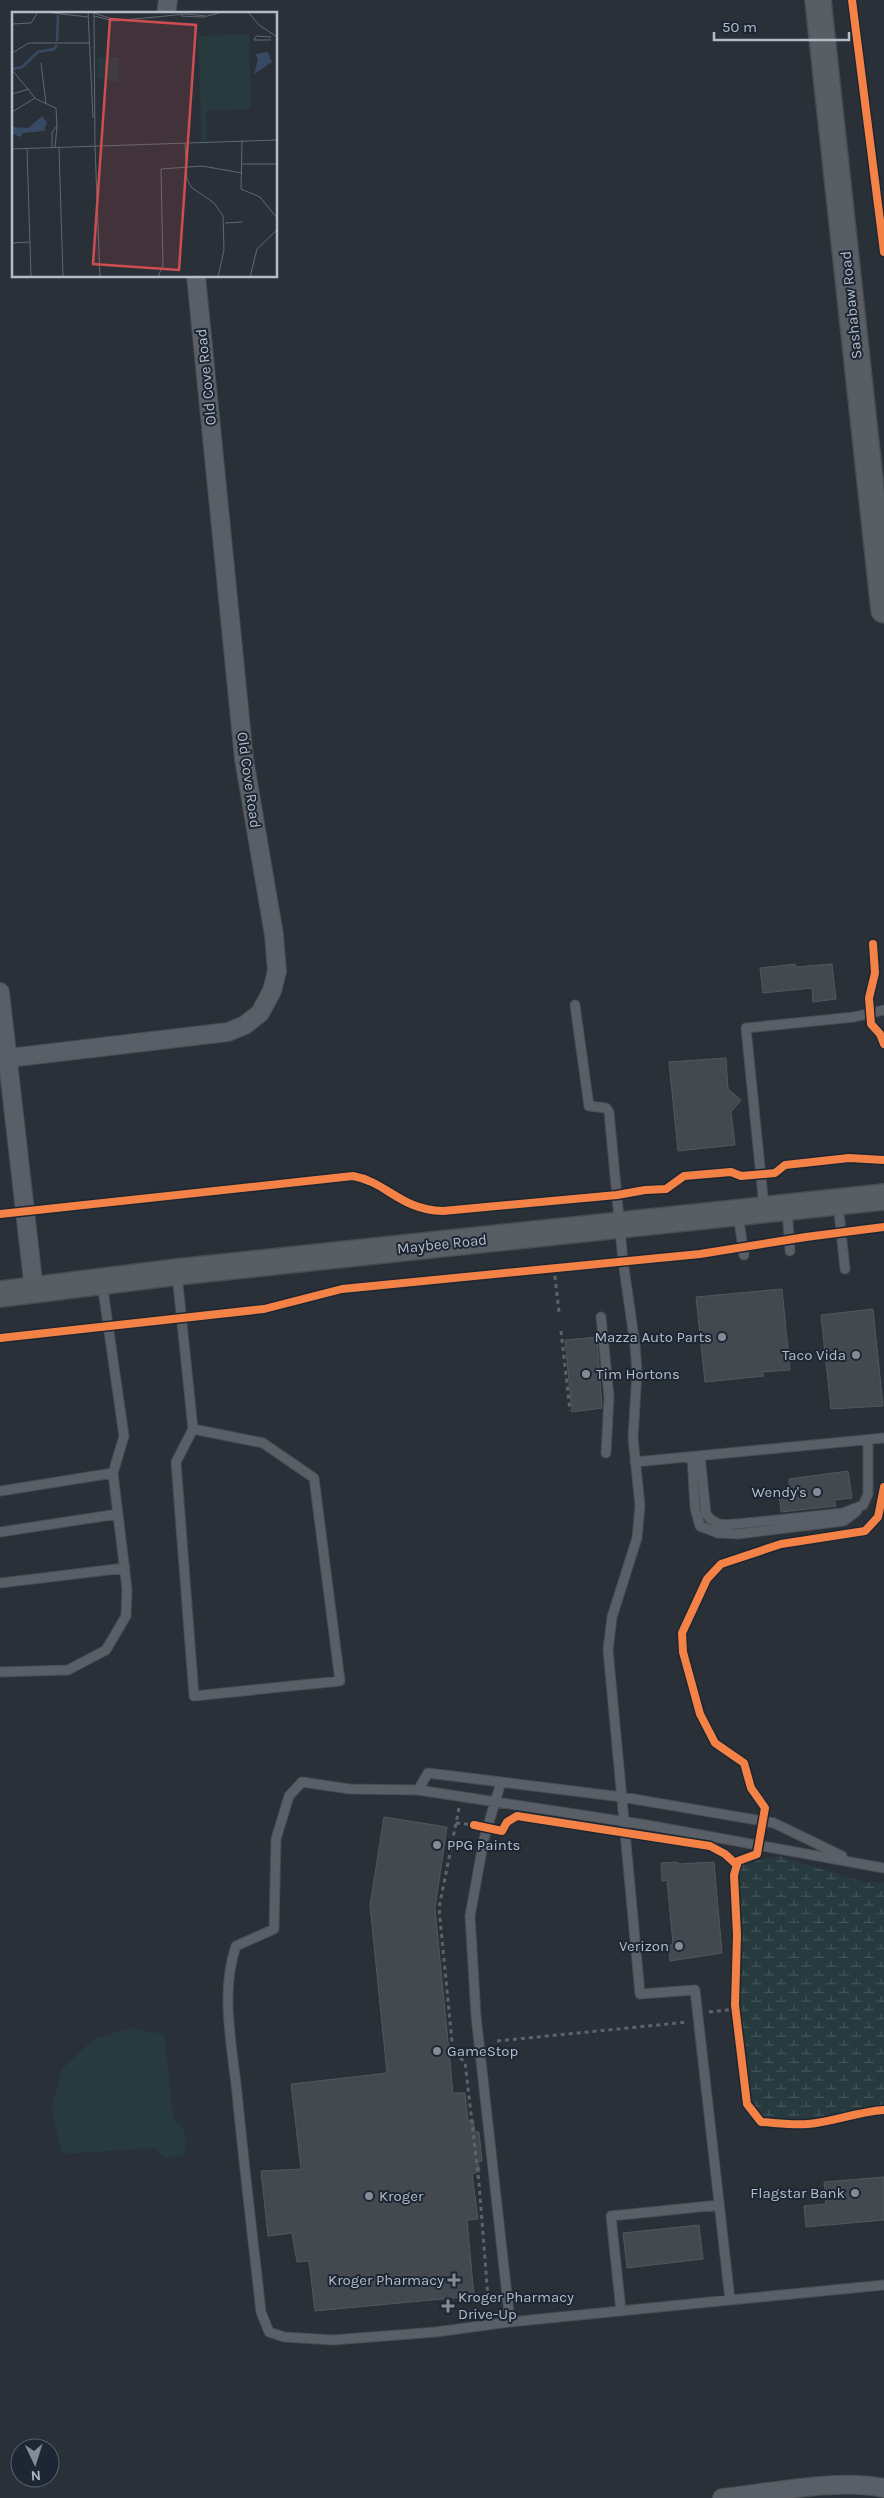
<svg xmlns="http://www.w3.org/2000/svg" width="884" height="2498" font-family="Karla,sans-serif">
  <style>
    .grass { fill: #273a3e }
    .wetland { fill: url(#wetland-marsh) }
    .building { fill: #444950; stroke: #52575f }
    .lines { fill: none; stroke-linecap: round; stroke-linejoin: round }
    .lane-casing { stroke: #484c53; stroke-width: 11 }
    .street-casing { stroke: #484c53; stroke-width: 20 }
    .secondary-casing { stroke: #484c53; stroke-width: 28 }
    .path { stroke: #5d636a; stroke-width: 3; stroke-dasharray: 4 4; stroke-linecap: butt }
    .lane { stroke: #5a5e66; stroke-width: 9 }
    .street { stroke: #5a5e66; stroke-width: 18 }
    .secondary { stroke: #595d64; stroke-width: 25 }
    .cycleway-casing { stroke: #1d2633; stroke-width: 11 }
    .cycleway { stroke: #f48246; stroke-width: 8 }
    .poi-dot { fill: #848b96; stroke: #1d2633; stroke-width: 2 }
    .labels { text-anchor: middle; stroke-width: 4; stroke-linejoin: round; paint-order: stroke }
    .street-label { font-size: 15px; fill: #b4bcc9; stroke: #1d2633 }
    .poi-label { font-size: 15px; fill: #b4bcc9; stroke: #1d2633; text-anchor: end }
    .inset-river { fill: none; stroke: #384963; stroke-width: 2.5 }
    .inset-road { fill: none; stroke: #616872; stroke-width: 1 }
    .view { fill: #ce4d50; fill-opacity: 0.15; stroke: #ce4d50; stroke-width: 2.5 }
    .inset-edge { fill: none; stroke: #b4bcc9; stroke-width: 2.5 }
  </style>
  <defs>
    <pattern id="wetland-marsh" width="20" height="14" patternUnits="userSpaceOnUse" patternTransform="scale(1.25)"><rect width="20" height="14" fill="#273a3e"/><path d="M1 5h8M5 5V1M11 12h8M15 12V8" fill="none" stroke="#445559"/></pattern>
  </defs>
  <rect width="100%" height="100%" fill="#2a3038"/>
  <path class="grass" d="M131,2028L164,2034L174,2121L183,2127L187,2143L184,2155L164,2158L156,2148L62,2154L51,2110L62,2069L94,2039Z"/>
  <path class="wetland" d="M779,1856L863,1882L884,1883V2110L860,2112L809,2124L761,2122L747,2104L735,2005L737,1935L734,1875L744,1864Z"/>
  <path class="building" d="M795,964V967L832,964L836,999L813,1002L812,988L763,993L760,968Z
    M726,1058L728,1089L741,1100L731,1112L735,1145L678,1151L669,1062Z
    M782,1289L790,1370L762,1372L764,1376L705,1382L696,1297Z
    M873,1309L883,1406L831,1409L821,1315Z
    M597,1337L602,1408L572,1412L565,1340Z
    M848,1471L852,1498L834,1500L836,1506L781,1512L779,1493L789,1492V1479Z
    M384,1817L447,1827L435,1908L453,2093H465L468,2121L473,2119L475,2132H479L482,2161L478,2162L480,2171L472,2174L478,2219L467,2220L474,2296L315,2311L309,2261L297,2262L292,2233L268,2236L261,2171L301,2169L291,2084L387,2073L370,1905Z
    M677,1862L679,1864L714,1862L722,1953L670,1961L669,1946L673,1944L667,1880L662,1881L661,1863Z
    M884,2177V2220L806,2227L804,2206L826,2204L824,2182Z
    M699,2225L703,2259L627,2268L623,2233Z"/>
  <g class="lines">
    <defs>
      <path id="lane" d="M575,1005L589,1106L606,1108L609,1112L623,1261L635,1345L637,1372L633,1438L640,1506L637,1538L612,1617L608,1650L624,1821L640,1994L695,1990L730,2300L510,2322L436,2332L333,2340L284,2337L269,2332L261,2312C253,2239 244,2166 237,2093C232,2046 220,1992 236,1946L274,1929L276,1839L289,1796L302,1782L350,1789L418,1790L647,1825L884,1868
        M838,1203L845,1269
        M764,1207L746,1028L854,1017L884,1010
        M787,1209L790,1251
        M738,1214L744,1255
        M177,1275L193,1429L263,1443L314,1478L340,1681L194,1696L176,1462L193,1429
        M601,1317L609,1397L606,1453
        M700,1456L706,1514C715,1526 723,1525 737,1524L843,1513L863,1505L868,1494V1440
        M692,1457L695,1508L700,1526L718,1533L738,1534L844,1521L857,1511
        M635,1462L884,1438
        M0,1491L113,1473
        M0,1532L118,1514
        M0,1583L125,1568
        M0,1672L68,1670L106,1650L126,1616L127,1589L113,1473L124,1436L102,1283
        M501,1782L484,1839L470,1916L476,2016L510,2322
        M418,1790L428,1773L622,1797L774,1823L842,1856
        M730,2300L884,2285
        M621,2311L611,2216L719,2205"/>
      <path id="street" d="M166,14L168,0
        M0,992L34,1290
        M0,1059L228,1032L245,1025L260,1013L272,991L277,971L274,935L244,759L196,276
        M722,2498C767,2493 841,2478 884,2488"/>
      <path id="secondary" d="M818,0L884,610
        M0,1294L177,1272L884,1197"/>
    </defs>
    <use href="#lane" class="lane-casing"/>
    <use href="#street" class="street-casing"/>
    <use href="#secondary" class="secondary-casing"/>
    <path class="path" d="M554,1268L559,1312
      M561,1331L570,1411
      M459,1808L439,1908L453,2052L465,2062L479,2183L488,2298
      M456,1823L474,1825
      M709,2012L736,2009
      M497,2041L688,2022"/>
    <use href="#lane" class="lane"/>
    <use href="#street" class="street"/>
    <use href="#secondary" class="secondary"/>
    <defs>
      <path id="cycleway" d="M852,0L884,252
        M873,944L875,973L869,998L871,1024L880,1034L884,1044
        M0,1214L353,1176C387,1182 400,1210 443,1211L617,1195L645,1190L666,1189L684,1176L731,1172L741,1176L775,1173L785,1165L849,1158L884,1160
        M0,1338L264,1309L342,1289L700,1254L806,1237L884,1227
        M884,1487L878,1517L865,1531L781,1544L721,1564L707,1579L682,1633L683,1652L700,1714L715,1743L744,1763L751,1788L765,1808L757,1854L738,1861L734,1875L737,1935L735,2005L747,2104L761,2122C777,2123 792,2125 808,2124C833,2122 856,2112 884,2110
        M474,1825L502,1831L507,1822L517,1816L710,1846L725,1854L737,1865"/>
    </defs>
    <use href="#cycleway" class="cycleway-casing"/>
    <use href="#cycleway" class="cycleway"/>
  </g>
  <g class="poi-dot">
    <circle cx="722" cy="1337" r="5"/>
    <circle cx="856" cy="1355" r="5"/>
    <circle cx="586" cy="1374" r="5"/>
    <circle cx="817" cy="1492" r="5"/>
    <circle cx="437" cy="1845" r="5"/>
    <circle cx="679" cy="1946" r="5"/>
    <circle cx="437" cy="2051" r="5"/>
    <circle cx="855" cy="2193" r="5"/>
    <circle cx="369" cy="2196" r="5"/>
    <path d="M451.5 2272.5h5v5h5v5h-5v5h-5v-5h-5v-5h5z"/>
    <path d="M445.5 2298.5h5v5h5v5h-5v5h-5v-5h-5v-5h5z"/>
  </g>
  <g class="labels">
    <g class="street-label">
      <text transform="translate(851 305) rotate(-96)" y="5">Sashabaw Road</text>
      <text transform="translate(206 377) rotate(-96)" y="5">Old Cove Road</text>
      <text transform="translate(249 780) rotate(82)" y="5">Old Cove Road</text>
      <text transform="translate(442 1244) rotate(-6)" y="5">Maybee Road</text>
    </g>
    <g class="poi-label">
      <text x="712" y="1342">Mazza Auto Parts</text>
      <text x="846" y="1360">Taco Vida</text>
      <text x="596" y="1379" text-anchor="start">Tim Hortons</text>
      <text x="807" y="1497">Wendy's</text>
      <text x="447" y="1850" text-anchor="start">PPG Paints</text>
      <text x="669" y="1951">Verizon</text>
      <text x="447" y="2056" text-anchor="start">GameStop</text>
      <text x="845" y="2198">Flagstar Bank</text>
      <text x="379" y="2201" text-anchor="start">Kroger</text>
      <text x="444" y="2285">Kroger Pharmacy</text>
      <text x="458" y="2302" text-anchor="start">Kroger Pharmacy<tspan x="458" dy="17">Drive-Up</tspan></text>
    </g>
  </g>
  <g transform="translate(12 12)">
    <rect width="265" height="265" fill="#2a3038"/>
    <path d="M85,45H107V70L86,66Z" fill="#273a3e"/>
    <path d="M237,22L239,97L194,99L195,129H190L186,24Z" fill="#273a3e"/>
    <path d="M256,40L260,50L242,62L246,47L243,42ZM30,104L35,110L32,119L11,121L8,125L0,121V115L16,116Z" fill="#384963"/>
    <path class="inset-river" d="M45,29L46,3M1,57L10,55L26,40L42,37L45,33"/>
    <path class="inset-road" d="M33,0L76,5M76,0L81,106M82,0L83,135M236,0L247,13L265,25M82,1L100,7M82,4L102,9L174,2L194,4M169,4L192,5L210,0M0,12L19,11L26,0M259,25L244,24L242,28H259M0,41L17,31H77M29,51L34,92M0,58L24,87L44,96L45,114M0,82L17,77M0,100L23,86M230,129L229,177L248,185L265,206M173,131L175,167L179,175L202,191L211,204L212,238L206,265M83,135L88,265M40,136V120L45,114L43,136M47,136L51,265M0,137L265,128M15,137L19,265M230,152H265M213,211L230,210M0,231L18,230M146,265L151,253L149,157L190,154L230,161M238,265L245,237L265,218"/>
    <path class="view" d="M98,7L184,13L167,258L81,252Z"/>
    <rect width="265" height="265" class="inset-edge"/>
  </g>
  <g transform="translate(35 2463) rotate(176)"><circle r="24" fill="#1d2633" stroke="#59626f"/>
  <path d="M0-4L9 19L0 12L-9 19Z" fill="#848b96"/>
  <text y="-8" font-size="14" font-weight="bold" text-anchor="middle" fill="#b4bcc9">N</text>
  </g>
  <path d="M714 32v8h135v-8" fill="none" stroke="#b4bcc9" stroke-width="2.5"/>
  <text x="722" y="32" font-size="15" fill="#b4bcc9" stroke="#1d2633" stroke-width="4" paint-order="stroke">50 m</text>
</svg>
